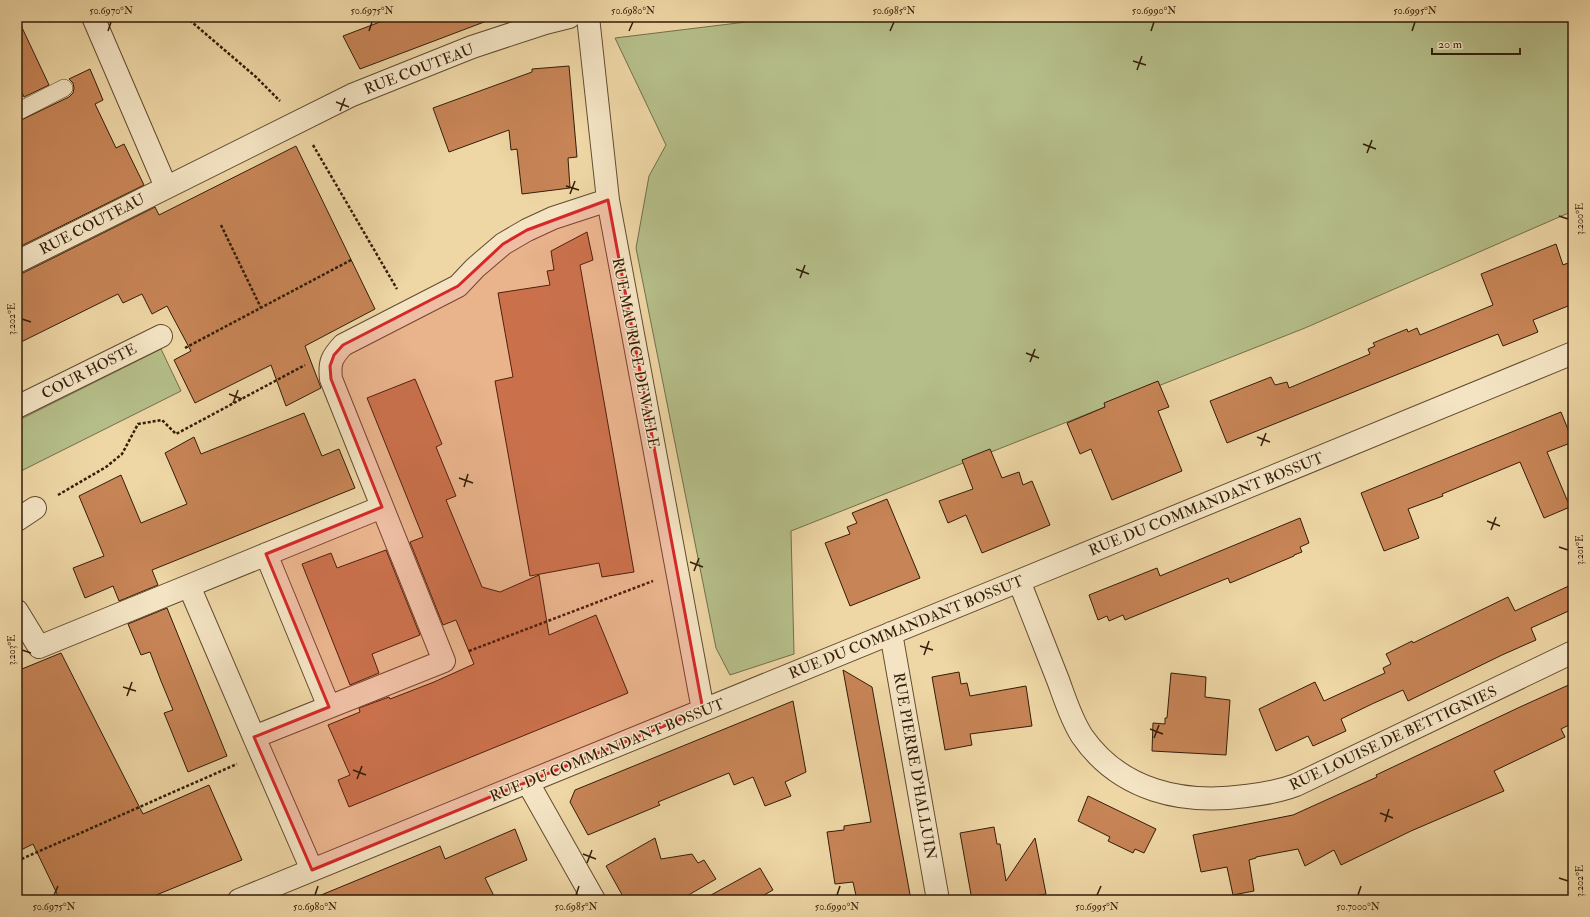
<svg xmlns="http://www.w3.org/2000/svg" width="1590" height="917" font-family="'IM FELL Double Pica',serif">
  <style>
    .green { fill: #b5be89; stroke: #746e48 }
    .building { fill: #c78456; stroke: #331d08 }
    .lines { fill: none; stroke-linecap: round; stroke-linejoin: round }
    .lane-casing { stroke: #624b2f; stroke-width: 18 }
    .street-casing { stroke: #624b2f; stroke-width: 24 }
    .path { stroke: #331d08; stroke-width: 2.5; stroke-dasharray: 3 2; stroke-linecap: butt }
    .lane { stroke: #f4e4c4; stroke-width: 17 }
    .street { stroke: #f4e4c4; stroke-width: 22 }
    .marked { fill: #d62828; fill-opacity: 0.2; stroke: #d62828; stroke-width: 3; stroke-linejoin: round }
    .ticks { fill: none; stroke: #331d08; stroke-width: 1.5 }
    .labels { text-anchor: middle; stroke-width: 3; stroke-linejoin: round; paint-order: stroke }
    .street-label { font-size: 15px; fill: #331d08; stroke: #f4e4c4 }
    .neatline { fill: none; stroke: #331d08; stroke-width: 1.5 }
    .ticks-label { font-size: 10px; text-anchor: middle; fill: #331d08 }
  </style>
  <rect width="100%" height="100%" fill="#eed6a5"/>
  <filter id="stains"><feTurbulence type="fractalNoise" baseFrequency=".005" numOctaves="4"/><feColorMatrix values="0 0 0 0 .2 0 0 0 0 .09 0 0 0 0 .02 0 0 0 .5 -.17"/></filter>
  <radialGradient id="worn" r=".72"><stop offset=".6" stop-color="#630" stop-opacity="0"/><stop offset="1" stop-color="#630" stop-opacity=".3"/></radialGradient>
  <path class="green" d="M787,17H1573V211L1305,328L791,531L794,654L730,675L716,648L636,248L649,176L666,145L615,38Z
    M161,349L181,391L17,473V421Z"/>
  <path class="building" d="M17,17L49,85L24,97L17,82Z
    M393,17H492V19L360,69L343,36Z
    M569,66L577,157L568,158L570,188L522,194L517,149L511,150L509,130L449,152L433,108L532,72V69Z
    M90,69L103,100L95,104L116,148L124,144L144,185L17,248V122L69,97L73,93L74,88L73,83L69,79Z
    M296,146L375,309L305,346L321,388L286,406L271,365L195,403L174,360L191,351L167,306L152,314L142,294L123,303L118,294L17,344V274L23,273L155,207L159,215Z
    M587,232L593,260L580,265L634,572L602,577L599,563L530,576L495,381L513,377L498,293L550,285L547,271L554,270L551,251Z
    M1556,244L1563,265L1573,261V304L1533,320L1538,332L1503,346L1498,334L1227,443L1210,401L1271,377L1275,385L1287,382L1289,388L1370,354L1368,349L1375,346L1373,343L1407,329L1408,332L1417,328L1420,335L1493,305L1481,274Z
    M415,379L442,444L436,447L456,496L446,500L482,587L500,592L539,575L549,635L596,615L628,693L349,807L338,780L350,775L328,725L360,712L359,708L389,697L390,699L434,682L474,664L456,620L443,625L410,542L423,537L367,398Z
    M1158,381L1169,407L1158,411L1182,471L1112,500L1091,449L1080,454L1067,423L1105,407L1104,403Z
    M1561,412L1573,442L1547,452L1570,507L1544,518L1520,462L1442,494L1443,496L1408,509L1419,538L1384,551L1361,493Z
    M304,413L322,456L339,449L355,488L152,570L158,585L119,601L113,586L85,598L73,568L104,556L79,496L121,475L141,523L187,504L165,453L194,437L201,454Z
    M990,449L1002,478L1019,472L1023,485L1032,481L1050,525L982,553L966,515L948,523L939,501L973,489L962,460Z
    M887,499L920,578L850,606L825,543L850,534L847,527L857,523L852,513Z
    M1300,518L1309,543L1300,547L1302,552L1294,555V556L1230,583L1228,578L1125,620L1123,615L1109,621L1107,616L1098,620L1089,595L1157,568L1160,576Z
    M386,550L420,635L372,654L379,673L350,685L302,564L331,553L337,568Z
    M1573,584V609L1531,628L1536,640L1502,655L1408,701L1403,690L1372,704L1341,719L1346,731L1313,746L1308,736L1276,751L1259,709L1315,682L1324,701L1385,673L1383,668L1391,664L1386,654L1412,641L1413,643L1508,597L1515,611Z
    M167,608L227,756L188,772L164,713L173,710L161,681L150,652L141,655L128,624Z
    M61,653L143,814L209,785L242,860L144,900H60L33,844L17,852V671Z
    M843,670L872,687L911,900H857L853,882L835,884L827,832L844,830V826L871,822Z
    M959,672L961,684L967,683L970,696L1026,686L1032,726L970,734L972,745L945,750L932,677Z
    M1171,673L1206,677L1205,697L1230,700L1226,755L1152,751L1153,723L1165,724V718H1167Z
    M1573,683V723L1561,729L1565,737L1494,771L1504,791L1411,831L1341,865L1334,850L1305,866L1298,849L1256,857V858L1249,860L1254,891L1233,895L1227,867L1201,872L1193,835L1293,815L1377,777L1376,775L1520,707Z
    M793,701L806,772L785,782L791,796L765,806L753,777L734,785L729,773L658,802L660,805L588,835L570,802L575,790Z
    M1088,796L1156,829L1144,853L1135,849L1133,853L1108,841L1110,837L1078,821Z
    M994,827L997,844H1000L1006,881L1035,838L1046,894L1010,900H972L960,833Z
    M515,829L527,860L485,878L496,900H309L440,846L445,859Z
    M655,838L661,859L692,854L698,863L704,860L716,879L680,900H625L606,866Z
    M760,868L773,890L755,900H702Z"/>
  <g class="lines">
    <defs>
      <path id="lane" d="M17,112L64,88"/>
      <path id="street" d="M93,17L166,187
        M588,17L608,200L703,710
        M17,262L352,95L472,47L545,23L569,17
        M17,407L161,336
        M17,520L35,508
        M266,554L329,707
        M1019,581C1032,614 1045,647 1058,680C1065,699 1071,719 1082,736C1120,791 1183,805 1246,796C1264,794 1280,791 1296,785L1573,652
        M189,586L254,737
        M17,611L39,647L382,507
        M891,633L938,900
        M528,783L594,900
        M312,870L254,737L444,661L331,379C329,362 332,357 343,345L458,286L475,268L503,244L527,230L553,218L608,200
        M239,900L1019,581L1573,353"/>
    </defs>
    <use href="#lane" class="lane-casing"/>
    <use href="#street" class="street-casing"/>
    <path class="path" d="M186,17L256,77L280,101
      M313,145L397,289
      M221,225L261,308
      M185,348L351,260
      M58,495L106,467L122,454L138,424L162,420L176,434L305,365
      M469,651L653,581
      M17,861L237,764"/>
    <use href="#lane" class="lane"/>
    <use href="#street" class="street"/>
  </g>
  <path class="marked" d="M608,200L703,710L312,870L254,737L329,707L266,554L382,507L331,379L330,366L334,355L343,345L458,286L503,244L527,230Z"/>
  <path class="ticks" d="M108,31L111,22M369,31L372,22M629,31L633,22M890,31L894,22M1151,31L1154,22M1412,31L1415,22M1133,61L1146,65M1137,70L1142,56M336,102L349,107M340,111L345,98M1363,144L1376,149M1367,153L1372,140M566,186L579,190M570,194L575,181M1559,216L1568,219M796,269L809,274M800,278L805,265M22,319L31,322M1026,353L1039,358M1030,362L1035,349M229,394L242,399M233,403L238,390M1257,437L1270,442M1261,446L1266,433M459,478L473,483M464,487L468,474M1487,521L1500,526M1491,530L1496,517M1559,547L1568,550M690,562L703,567M694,571L699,558M920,646L933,650M22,650L31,653M924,655L929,641M123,687L136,691M127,696L132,682M1150,729L1163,734M1154,738L1159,725M353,770L366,775M357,779L362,766M1380,813L1393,818M1385,822L1389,809M583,854L596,859M587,863L592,850M1559,878L1568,881M54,895L58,886M315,895L318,886M576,895L579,886M837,895L840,886M1097,895L1101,886M1358,895L1361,886"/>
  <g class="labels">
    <g class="street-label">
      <text transform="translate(419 69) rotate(-21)" y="5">RUE COUTEAU</text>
      <text transform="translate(92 224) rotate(-27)" y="5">RUE COUTEAU</text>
      <text transform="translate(636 353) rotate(79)" y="5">RUE MAURICE DEWAELE</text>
      <text transform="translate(89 371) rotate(-27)" y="5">COUR HOSTE</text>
      <text transform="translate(1206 504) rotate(-22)" y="5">RUE DU COMMANDANT BOSSUT</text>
      <text transform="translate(906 627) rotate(-22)" y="5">RUE DU COMMANDANT BOSSUT</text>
      <text transform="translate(1393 738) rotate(-25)" y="5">RUE LOUISE DE BETTIGNIES</text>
      <text transform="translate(607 750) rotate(-22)" y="5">RUE DU COMMANDANT BOSSUT</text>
      <text transform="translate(915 766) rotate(80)" y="5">RUE PIERRE D'HALLUIN</text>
    </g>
  </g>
  <rect width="1590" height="917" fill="none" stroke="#eed6a5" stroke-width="44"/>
  <path d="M1432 48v6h88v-6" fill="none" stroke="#331d08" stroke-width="2"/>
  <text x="1438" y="48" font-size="12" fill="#331d08" stroke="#f4e4c4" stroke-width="3" paint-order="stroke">20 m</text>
  <rect x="22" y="22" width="1546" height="873" class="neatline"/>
  <g class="ticks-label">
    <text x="111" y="14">50.6970°N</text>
    <text x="372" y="14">50.6975°N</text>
    <text x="633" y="14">50.6980°N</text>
    <text x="894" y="14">50.6985°N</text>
    <text x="1154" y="14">50.6990°N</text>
    <text x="1415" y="14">50.6995°N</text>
    <text transform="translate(1579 219) rotate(-90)" y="4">3.200°E</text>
    <text transform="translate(11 319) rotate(-90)" y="4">3.202°E</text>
    <text transform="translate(1579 550) rotate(-90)" y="4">3.201°E</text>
    <text transform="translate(11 650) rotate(-90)" y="4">3.203°E</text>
    <text transform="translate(1579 881) rotate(-90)" y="4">3.202°E</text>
    <text x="54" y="910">50.6975°N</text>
    <text x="315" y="910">50.6980°N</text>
    <text x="576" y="910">50.6985°N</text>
    <text x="837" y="910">50.6990°N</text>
    <text x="1097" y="910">50.6995°N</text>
    <text x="1358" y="910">50.7000°N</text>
  </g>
  <rect width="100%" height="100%" filter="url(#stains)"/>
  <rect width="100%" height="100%" fill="url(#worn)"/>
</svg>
